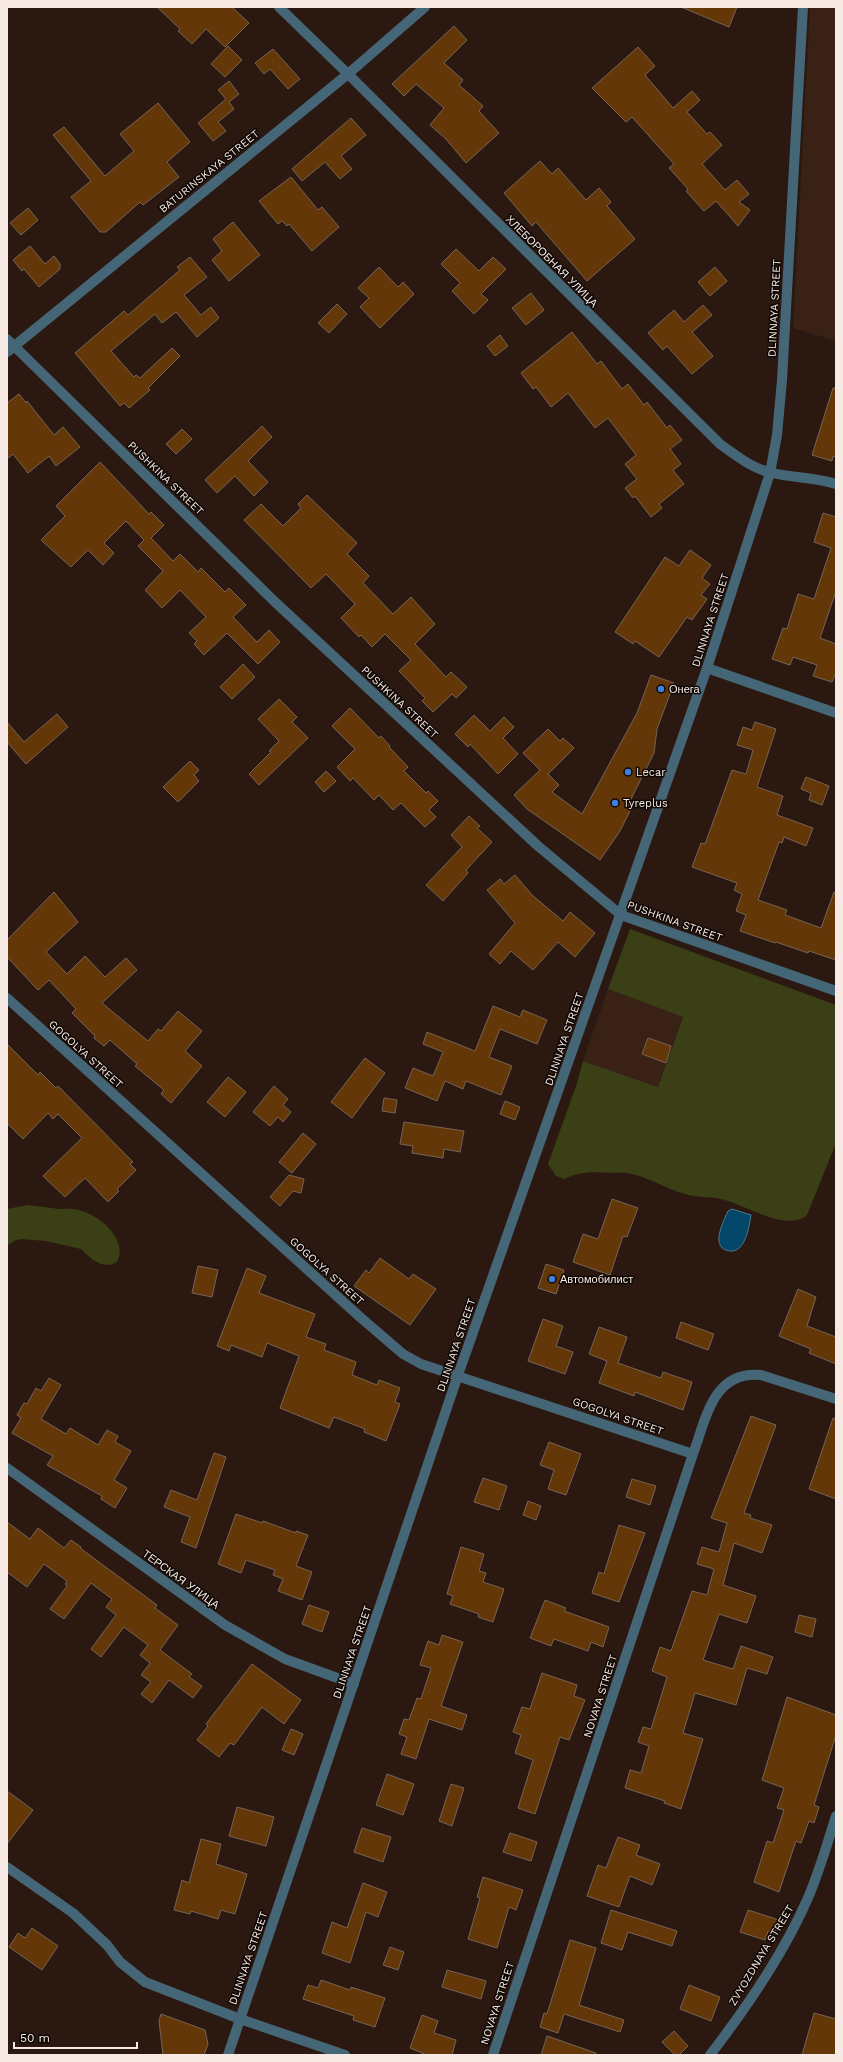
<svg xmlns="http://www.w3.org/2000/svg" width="843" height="2062" font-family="'Work Sans',sans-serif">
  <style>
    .built { fill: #392115 }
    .green { fill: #3b3f15 }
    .water { fill: #03476a; stroke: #4c788f }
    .building { fill: #633708; stroke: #776456 }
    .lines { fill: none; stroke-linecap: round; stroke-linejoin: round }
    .minor { stroke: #456677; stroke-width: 10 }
    .tertiary { stroke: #456677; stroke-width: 10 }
    .shop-dot { fill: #3f7fe0; stroke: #0e0704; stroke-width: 1.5 }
    .labels { text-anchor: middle; stroke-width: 3; stroke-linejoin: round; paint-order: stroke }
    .street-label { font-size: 11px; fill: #f7eae4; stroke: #0e0704 }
    .poi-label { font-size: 11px; fill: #f7eae4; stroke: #0e0704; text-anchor: start }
  </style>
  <rect width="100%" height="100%" fill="#2b1911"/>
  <path class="built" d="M810,7H836V341L793,328Z
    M608,989L683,1016L658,1087L583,1061Z"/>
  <path class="green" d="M630,929L836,1005V1143L807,1215C786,1233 745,1204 721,1199C709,1196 697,1198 685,1194C666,1189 647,1176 627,1173C622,1172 617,1173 612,1173C594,1172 581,1171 564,1179L556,1176L548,1164L577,1083L583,1061L658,1087L683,1017L608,989Z
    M28,1205C39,1206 49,1208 59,1209C65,1209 72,1208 78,1210C99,1214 129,1240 117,1262L110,1265L101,1264L93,1260L81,1249L46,1241L21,1239L14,1241L7,1246V1209Z"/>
  <path class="water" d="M732,1209L751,1215C749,1229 744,1257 726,1250C722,1249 720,1246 719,1241C718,1232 724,1220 728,1211Z"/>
  <path class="building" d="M157,7H232L249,23L225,47L206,29L192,44L178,31L180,29Z
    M681,7H737L729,27Z
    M454,26L467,40L444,63L463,80L459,85L483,106L479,111L499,133L466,163L446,139L430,125L444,108L416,84L404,96L392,84Z
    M228,46L242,60L225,77L211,64Z
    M638,47L655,66L645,75L673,108L692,91L700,100L687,112L707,134L710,132L722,145L702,164L725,190L737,180L749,194L739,202L750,210L738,226L716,201L704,211L686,191L688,189L669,168L674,164L632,117L626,122L592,88Z
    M273,49L300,79L288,89L270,69L264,74L255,63Z
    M229,81L239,94L229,102L234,109L218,122L226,131L213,141L198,123L226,99L218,90Z
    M158,103L190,142L167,162L179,177L143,205L140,202L106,232H100L71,197L91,181L53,135L64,127L105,176L134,151L120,134Z
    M351,118L366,135L341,156L352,169L340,179L325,162L302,181L292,169Z
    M540,161L552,174L558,168L586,200L599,188L611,202L607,206L635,239L587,281L536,222L532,226L504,193Z
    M291,177L318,210L322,207L339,227L312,251L289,224L287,226L282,221L278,224L259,201Z
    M28,208L38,220L21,235L10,223Z
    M233,222L260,255L229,281L212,260L222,251L213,239Z
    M30,246L45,264L54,256L60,264V269L39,287L24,269L22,271L13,260Z
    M456,249L479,271L493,257L506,269L481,294L488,300L474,314L452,291L460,283L441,264Z
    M190,257L207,277L184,295L201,315L211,307L219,318L197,337L176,312L162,323L155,314L111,351L134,377L136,375L140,378L172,348L180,356L148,388L150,390L129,408L124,403L120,406L75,353L124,311L128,315L180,270L177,267Z
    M379,267L398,287L403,282L414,294L380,328L360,307L369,298L358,288Z
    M715,267L727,281L710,296L698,282Z
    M531,293L544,310L526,325L512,308Z
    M337,304L347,314L329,333L318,323Z
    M703,305L712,315L692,332L713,356L692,374L667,346L663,350L648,333L674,310L684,322Z
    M572,332L597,364L601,361L622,389L628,384L644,405L647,402L667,428L670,425L682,440L670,449L681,464L673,470L684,484L659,504L662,508L651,517L635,496L633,498L625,488L637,479L625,464L636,455L608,418L595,428L568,393L551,407L536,387L533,389L521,373Z
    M500,335L508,346L495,356L487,346Z
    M833,388H836V457L833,456L832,461L812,455Z
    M19,394L26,403L27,401L54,435L63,427L80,447L56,466L49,456L28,473L13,454L7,459V403Z
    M262,426L272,437L248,461L268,482L254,496L235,476L217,493L205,480Z
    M182,429L192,439L176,454L166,444Z
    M100,462L149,514L151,512L164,525L151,538L173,561L180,554L198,572L201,568L225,592L229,588L246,605L233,617L257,642L269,630L280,642L258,664L227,633L204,655L194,644L197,641L189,633L206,617L180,590L162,608L145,590L163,571L138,546L144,540L126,521L104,543L114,553L103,565L88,550L71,567L41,540L65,516L56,506Z
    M307,495L357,543L347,554L369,576L363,583L393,614L411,597L435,624L415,644L446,677L451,672L467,687L456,698L452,694L433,712L422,701L425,698L399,671L411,660L385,634L372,647L361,635L359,637L341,618L355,604L326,574L311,588L244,520L261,504L283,526L301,508L298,504Z
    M823,513L836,517V591L820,638L836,644V672L832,682L813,676L817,665L793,657L790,665L772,659L783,628L787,629L798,594L814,599L831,548L814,542Z
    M690,550L711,565L702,578L710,584L701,595L707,599L692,620L687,617L659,657L635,641L633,644L615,632L665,557L679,566Z
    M243,664L255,677L232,699L220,687Z
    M651,675L674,683L657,729L654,753L628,805L632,807L620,831L600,860L527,809L514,795L540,770L523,753L548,729L560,741L563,738L574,748L548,774L559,785L552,792L582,814L637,713Z
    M279,699L297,717L292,722L308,738L259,785L249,774L271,752L269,751L279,741L258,719Z
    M350,708L379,738L381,736L390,746L389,747L408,767L404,771L426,793L428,791L438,801L429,810L436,817L425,827L401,803L393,810L379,795L374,800L353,778L350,781L337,767L355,749L332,726Z
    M57,714L68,727L26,764L7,742V722L24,742Z
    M474,715L490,731L504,717L514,727L503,738L518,754L498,774L470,744L468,747L455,734Z
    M755,722L776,729L757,787L783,796L777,815L813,828L806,846L784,837L782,843L779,842L758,900L787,910L785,915L821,928L834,892H836V960L809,951L808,953L776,942L775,943L740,931L746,915L736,911L742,894L734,890L737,883L692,867L701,843L705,844L732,770L746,774L753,750L737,745L743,727L752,730Z
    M190,761L199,770L194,775L199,781L178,802L163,787Z
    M326,771L336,781L324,792L315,782Z
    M806,777L829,786L822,805L809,800L811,793L801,789Z
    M469,816L480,826L477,828L492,842L466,870L468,873L443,901L426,885L462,847L451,835Z
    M515,875L532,895L563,921L570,912L595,933L575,957L558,942L533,970L511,951L500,964L489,954L515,923L487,890L500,879L504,884Z
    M54,892L78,922L46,952L67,974L85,956L105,977L126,958L137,970L102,1003L148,1041L158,1029L161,1031L178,1011L202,1031L185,1051L202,1066L171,1103L161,1094L164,1090L135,1066L137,1064L110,1040L104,1046L94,1038L95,1036L72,1013L76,1009L49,980L38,990L7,957V940Z
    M493,1006L520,1017L523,1010L547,1020L537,1044L500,1029L489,1057L512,1066L501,1095L466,1081L463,1089L445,1081L437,1101L405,1088L413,1068L433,1076L443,1052L423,1044L427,1032L475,1051Z
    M648,1038L671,1046L666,1063L642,1054Z
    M7,1044L38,1075L40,1072L56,1088L58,1086L133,1162L130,1164L136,1170L117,1189L119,1191L108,1202L85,1178L65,1197L43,1176L82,1138L58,1114L53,1119L48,1113L23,1139L7,1123Z
    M365,1058L385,1073L352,1118L331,1102Z
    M228,1077L246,1092L225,1117L207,1102Z
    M274,1086L288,1099L283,1105L291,1112L283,1122L278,1117L270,1126L253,1112Z
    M384,1098L397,1100L395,1113L382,1111Z
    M505,1101L520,1107L515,1120L500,1114Z
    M404,1122L464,1131L460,1152L444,1149L443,1158L412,1153L413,1146L400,1144Z
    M303,1133L316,1144L292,1173L279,1162Z
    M289,1175L304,1179L301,1193L293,1191L280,1206L270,1197Z
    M612,1199L638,1208L627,1237L623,1236L610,1275L573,1262L583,1234L598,1239Z
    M380,1258L409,1279L413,1274L436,1289L410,1325L354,1286L366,1270L369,1273Z
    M546,1264L564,1270L556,1294L538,1288Z
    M198,1266L218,1270L212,1297L192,1293Z
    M247,1268L266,1276L259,1293L315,1314L306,1337L326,1344L324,1350L356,1362L352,1375L377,1385L379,1380L400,1388L395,1402L400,1404L386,1441L364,1432L365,1429L334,1417L329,1428L280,1408L299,1356L267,1343L262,1357L231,1345L229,1351L217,1346Z
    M798,1289L816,1297L807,1326L836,1337V1364L809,1353L811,1349L779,1336Z
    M543,1319L563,1326L556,1346L573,1352L565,1374L528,1361Z
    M681,1322L714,1334L708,1350L676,1338Z
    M599,1327L627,1337L618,1363L661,1378L663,1372L692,1382L683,1410L635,1392L634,1396L599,1383L607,1361L589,1354Z
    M49,1378L61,1385L41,1419L66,1434L70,1428L98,1445L107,1430L118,1436L115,1442L131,1451L114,1480L127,1488L115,1508L101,1499L102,1496L47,1465L53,1456L12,1433L21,1418L17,1415L24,1403L27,1404L36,1388L41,1391Z
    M751,1416L776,1425L744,1513L751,1515L750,1518L772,1525L762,1553L734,1543L723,1585L756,1596L747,1623L719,1614L703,1660L733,1669L741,1646L773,1657L767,1674L747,1668L736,1705L695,1693L683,1733L703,1739L681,1809L664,1803L665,1801L625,1788L630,1770L641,1773L649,1746L638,1742L643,1727L651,1729L667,1677L652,1671L660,1647L671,1651L692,1591L707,1595L714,1569L697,1564L702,1547L719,1552L727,1523L711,1518Z
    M833,1418L836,1419V1499L809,1489Z
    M549,1442L581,1454L566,1495L548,1489L554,1470L540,1465Z
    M214,1453L226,1457L196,1548L181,1542L190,1517L164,1507L171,1490L197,1500Z
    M483,1478L507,1486L499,1510L474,1502Z
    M632,1479L656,1486L650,1505L626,1497Z
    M528,1501L541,1506L536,1520L523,1515Z
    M236,1514L262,1523L263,1521L296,1533V1531L308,1535L296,1566L312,1572L302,1600L278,1591L283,1579L273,1575L275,1570L246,1560L241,1573L218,1564Z
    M7,1522L30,1539L38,1528L64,1548L71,1540L81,1547L80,1548L157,1605L155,1608L178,1625L160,1650L192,1674L189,1677L202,1686L193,1698L169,1680L152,1703L141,1694L151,1682L141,1675L150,1663L140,1655L148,1645L124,1627L101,1657L91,1649L116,1615L106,1607L112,1599L91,1583L64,1619L50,1609L67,1586L65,1584L67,1581L44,1564L27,1587L7,1572Z
    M619,1525L645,1533L619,1602L592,1593L599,1572L604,1574Z
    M461,1547L484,1554L479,1571L486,1573L483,1582L504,1589L493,1622L478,1617L479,1614L450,1604L453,1596L447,1594Z
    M545,1600L566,1608L564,1611L609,1627L603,1647L591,1642L588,1651L554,1639L551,1646L530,1638Z
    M309,1605L329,1612L322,1632L302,1624Z
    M799,1615L816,1619L812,1637L795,1632Z
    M442,1635L463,1642L441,1706L467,1715L462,1730L429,1719L416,1759L401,1754L407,1737L399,1734L404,1719L409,1720L417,1698L421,1699L431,1668L420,1665L428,1641L439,1645Z
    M252,1664L301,1700L284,1724L262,1707L234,1745L230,1743L219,1757L197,1740L208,1726L206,1724Z
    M542,1673L577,1685L574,1696L585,1700L569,1740L560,1737L535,1814L518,1808L533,1760L515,1753L521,1735L513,1732L522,1707L530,1709Z
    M787,1697L836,1715V1735L814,1805L819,1807L814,1823L809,1821L801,1843L796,1841L779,1892L754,1882L767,1841L773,1843L784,1810L777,1808L784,1788L762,1780Z
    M291,1729L303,1734L294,1755L282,1750Z
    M387,1774L414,1784L403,1815L376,1805Z
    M451,1784L464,1788L452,1826L439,1821Z
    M7,1791L33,1810L7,1844Z
    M237,1807L274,1817L266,1846L229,1836Z
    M362,1828L391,1837L383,1862L354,1852Z
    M510,1833L537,1842L531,1861L503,1852Z
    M618,1837L640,1845L636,1855L660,1864L652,1885L630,1876L619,1907L587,1896L598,1865L606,1868Z
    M201,1839L221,1844L216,1864L247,1874L235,1914L221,1910L218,1919L191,1911L190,1914L174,1910L182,1880L189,1883Z
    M483,1877L523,1890L516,1910L509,1907L497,1948L468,1939L480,1898L477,1897Z
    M363,1883L387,1892L378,1917L366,1912L350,1963L322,1953L332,1922L347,1928Z
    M611,1910L677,1931L672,1946L628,1932L622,1950L601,1943Z
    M748,1910L779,1920L774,1934L768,1931L765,1940L740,1932Z
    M32,1928L58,1946L42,1970L9,1947L18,1933L25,1938Z
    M570,1940L596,1948L579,2005L624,2020L620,2032L564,2014L558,2033L540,2027L544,2013L547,2014Z
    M390,1947L404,1952L398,1970L383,1965Z
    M447,1970L486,1981L481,1999L442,1987Z
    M321,1980L350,1990L351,1987L385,1998L375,2027L353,2020L354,2016L303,1999L308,1985L318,1988Z
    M689,1985L720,1997L711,2021L680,2009Z
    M814,2013L836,2019V2055H802Z
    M161,2014L205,2030L208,2044L204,2055H163L159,2021Z
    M422,2015L438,2021L434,2033L456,2040L452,2055H427L410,2048Z
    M674,2031L688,2046L679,2055H675L662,2042Z
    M547,2036L596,2053V2055H541Z"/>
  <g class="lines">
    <path class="minor" d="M279,7L348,74L720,444C735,455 753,469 772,473C793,478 815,477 836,484
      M7,339L274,601L538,846L621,915L836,991
      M7,352L348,74L425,7
      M707,668L836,713
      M7,998L360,1317L403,1354L421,1364L693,1454
      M7,1468L225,1625L285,1659L354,1684
      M7,1867L73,1913L107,1945L120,1962L145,1982L240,2019L345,2055
      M493,2055L693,1454C706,1419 713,1370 761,1375L836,1399
      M710,2055C747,2007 783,1955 807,1900C819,1873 827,1844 836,1816"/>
    <path class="tertiary" d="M228,2055L458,1375L707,668L770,473L777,435L782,380L803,7"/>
  </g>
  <g class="shop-dot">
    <circle cx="661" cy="689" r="4"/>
    <circle cx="628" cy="772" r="4"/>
    <circle cx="615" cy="803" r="4"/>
    <circle cx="552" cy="1279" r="4"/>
  </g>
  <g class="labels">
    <g class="street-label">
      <text transform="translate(209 171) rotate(-39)" y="4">BATURINSKAYA STREET</text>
      <text transform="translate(552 261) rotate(45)" y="4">ХЛЕБОРОБНАЯ УЛИЦА</text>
      <text transform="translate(774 308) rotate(-87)" y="4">DLINNAYA STREET</text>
      <text transform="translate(166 478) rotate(44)" y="4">PUSHKINA STREET</text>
      <text transform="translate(710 620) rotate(-72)" y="4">DLINNAYA STREET</text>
      <text transform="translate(400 702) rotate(43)" y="4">PUSHKINA STREET</text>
      <text transform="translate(675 921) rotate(20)" y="4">PUSHKINA STREET</text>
      <text transform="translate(564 1039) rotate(-71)" y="4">DLINNAYA STREET</text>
      <text transform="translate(86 1054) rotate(42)" y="4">GOGOLYA STREET</text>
      <text transform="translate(327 1271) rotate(42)" y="4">GOGOLYA STREET</text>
      <text transform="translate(456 1345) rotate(-71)" y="4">DLINNAYA STREET</text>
      <text transform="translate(618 1416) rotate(19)" y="4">GOGOLYA STREET</text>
      <text transform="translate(181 1579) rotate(36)" y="4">ТЕРСКАЯ УЛИЦА</text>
      <text transform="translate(352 1652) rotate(-71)" y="4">DLINNAYA STREET</text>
      <text transform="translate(600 1696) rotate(-72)" y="4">NOVAYA STREET</text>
      <text transform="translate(761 1955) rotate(-59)" y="4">ZVYOZDNAYA STREET</text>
      <text transform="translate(248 1958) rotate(-71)" y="4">DLINNAYA STREET</text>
      <text transform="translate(497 2003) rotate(-72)" y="4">NOVAYA STREET</text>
    </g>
    <g class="poi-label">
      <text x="669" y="693">Онега</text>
      <text x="636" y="776">Lecar</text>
      <text x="623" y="807">Tyreplus</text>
      <text x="560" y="1283">Автомобилист</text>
    </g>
  </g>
  <rect width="843" height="2062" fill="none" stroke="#f7eae4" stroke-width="16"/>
  <path d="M14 2042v6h123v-6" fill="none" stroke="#f7eae4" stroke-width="2"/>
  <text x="20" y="2042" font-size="12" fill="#f7eae4" stroke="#0e0704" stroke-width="3" paint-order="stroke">50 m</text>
</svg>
